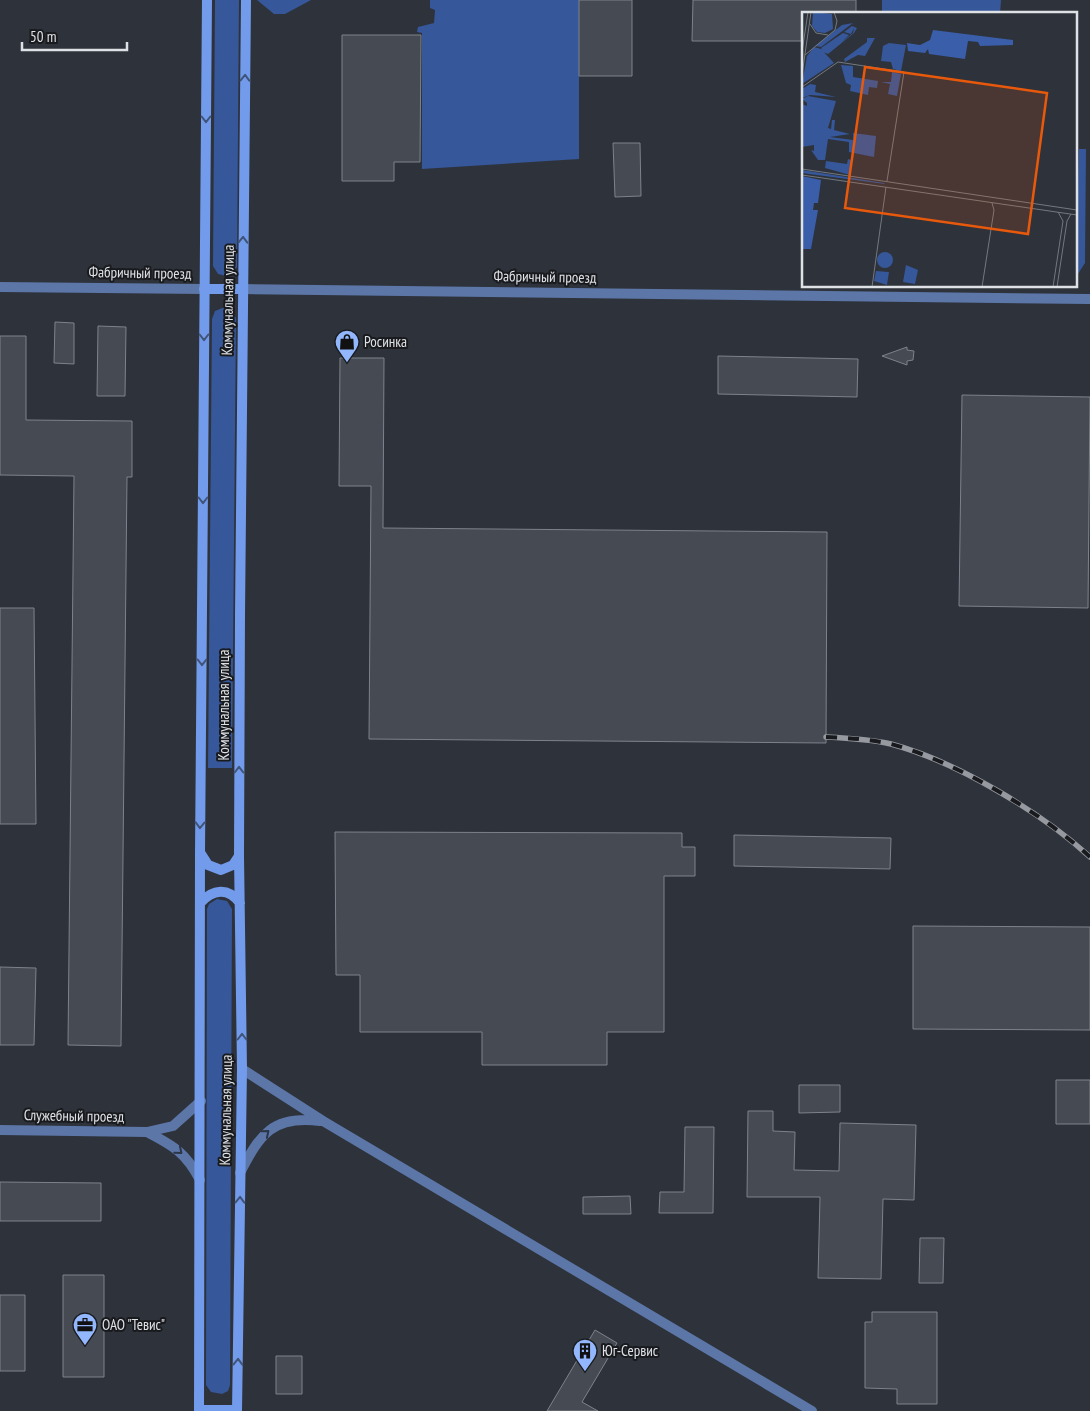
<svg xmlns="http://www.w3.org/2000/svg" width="1090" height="1411" font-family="'PT Sans Narrow',sans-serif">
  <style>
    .green { fill: #365799 }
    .building { fill: #464b53; stroke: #7d828c }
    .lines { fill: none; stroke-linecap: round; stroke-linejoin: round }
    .minor { stroke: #5c76a8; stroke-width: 10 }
    .tertiary { stroke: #5c76a8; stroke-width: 10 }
    .secondary { stroke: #729beb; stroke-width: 10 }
    .rail-casing { stroke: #9699a0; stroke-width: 5.5 }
    .rail { stroke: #181a1d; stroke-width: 4; stroke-dasharray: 11; stroke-linecap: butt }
    .oneway { stroke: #40547a }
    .oneway2 { stroke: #2c3647 }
    .labels { text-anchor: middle; stroke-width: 4; stroke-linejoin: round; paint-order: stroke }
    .street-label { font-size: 15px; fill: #dee1e6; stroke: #181a1d }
    .poi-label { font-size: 15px; fill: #dee1e6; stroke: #181a1d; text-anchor: start }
    .inset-road { fill: none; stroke: #74787f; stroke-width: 1 }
    .view { fill: #e8590c; fill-opacity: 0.15; stroke: #e8590c; stroke-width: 2.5 }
    .inset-edge { fill: none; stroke: #dee1e6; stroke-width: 2.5 }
  </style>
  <rect width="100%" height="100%" fill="#2e323a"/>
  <path class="green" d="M215,0H239L237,267L233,272L226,276L218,274L213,266Z
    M257,0H311L285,14H274Z
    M430,0H579V159L422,169V33L417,32L418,27L434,23L435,10L430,8Z
    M882,0H1001L1000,14H882Z
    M1079,149H1086L1085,263L1076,277Z
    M225,307L233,310L236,319L232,768H208L212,319L215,311Z
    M217,899L227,901L232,909L230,1385L228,1391L222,1394L211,1392L206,1385L207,909L209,904Z"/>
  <path class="building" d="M579,0H632V76H579Z
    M693,0H856V14H804V41H692Z
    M342,35H421L420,162H394V181H342Z
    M613,143H640L641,196L615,197Z
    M55,322L74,323V364L54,363Z
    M98,326L126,327L125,396H97Z
    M0,336H26V420L132,421V477H127L121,1046L68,1045L74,476L0,475Z
    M907,347V350L914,351L913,360L907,361V365L882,356Z
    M718,356L858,359L857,397L718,394Z
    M340,358H384L383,528L827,532L826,743L369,739L371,486H339Z
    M962,395L1090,397L1088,608L959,606Z
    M0,608H34L36,824H0Z
    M335,832L682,833V847H695V876H664V1032H607V1065H482V1032H360V975H336Z
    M734,835L891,838L890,869L734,866Z
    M913,926L1090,927V1030L913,1029Z
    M0,967L36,968L34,1045H0Z
    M1056,1080H1090V1124H1056Z
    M799,1085H840V1112L799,1113Z
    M748,1111H773V1131L795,1132L794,1170L839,1171L840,1123L916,1125L914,1200L883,1199L881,1279L818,1278L820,1197H747Z
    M685,1127H714L713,1213H659L660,1192H684Z
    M0,1182L101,1183V1221H0Z
    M630,1196L631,1214H583V1197Z
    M920,1238H944L943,1283H919Z
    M63,1275H104V1377H63Z
    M0,1295H25V1371H0Z
    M872,1312H937V1404H897V1389L865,1388V1322H872Z
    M595,1330L617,1343L582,1402L598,1411H547Z
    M276,1356H302V1394H276Z"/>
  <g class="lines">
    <path class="minor" d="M242,1069L323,1121L812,1411
      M240,1173C260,1134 273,1115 320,1121"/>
    <path class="tertiary" d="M0,287L204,289
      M243,289L1090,299
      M0,1130L147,1132L173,1126L201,1101
      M147,1132C174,1146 186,1153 200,1180"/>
    <path class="secondary" d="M204,289H243
      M201,854L208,865L221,870L233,865L239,856
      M200,903C213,889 228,887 240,903
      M199,1410H237
      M199,1411L200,853L207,0
      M237,1411L242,1069L239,856L240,616L246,0"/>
    <defs>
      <path id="rail" d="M826,737C848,738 869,739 891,744C955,761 1041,812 1090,857"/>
    </defs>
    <use href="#rail" class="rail-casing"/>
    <use href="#rail" class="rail"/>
  </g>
  <defs><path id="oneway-chevron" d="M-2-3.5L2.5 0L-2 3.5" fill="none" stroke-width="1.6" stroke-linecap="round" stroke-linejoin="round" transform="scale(1.25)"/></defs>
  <g class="oneway">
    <use href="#oneway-chevron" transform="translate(245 78) rotate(-89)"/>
    <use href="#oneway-chevron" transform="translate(206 119) rotate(90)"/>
    <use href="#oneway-chevron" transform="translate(243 240) rotate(-89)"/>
    <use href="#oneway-chevron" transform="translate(204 337) rotate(90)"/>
    <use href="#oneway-chevron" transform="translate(203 500) rotate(90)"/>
    <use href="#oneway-chevron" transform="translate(202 662) rotate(90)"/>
    <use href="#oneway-chevron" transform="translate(239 770) rotate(-90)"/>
    <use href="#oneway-chevron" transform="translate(200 825) rotate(91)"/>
    <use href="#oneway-chevron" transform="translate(242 1037) rotate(-90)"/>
    <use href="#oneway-chevron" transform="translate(240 1200) rotate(-89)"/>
    <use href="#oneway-chevron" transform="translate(238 1362) rotate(-89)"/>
  </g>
  <g class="oneway2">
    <use href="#oneway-chevron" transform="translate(266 1133) rotate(-40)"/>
    <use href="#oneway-chevron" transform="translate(179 1151) rotate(40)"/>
  </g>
  <defs>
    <symbol id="shop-pin" viewBox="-11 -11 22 30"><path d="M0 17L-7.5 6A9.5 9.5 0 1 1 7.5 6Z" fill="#93b7fd" stroke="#181a1d"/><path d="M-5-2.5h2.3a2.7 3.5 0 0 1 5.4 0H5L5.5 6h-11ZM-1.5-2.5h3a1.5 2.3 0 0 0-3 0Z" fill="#111"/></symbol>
    <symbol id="office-pin" viewBox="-11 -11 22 30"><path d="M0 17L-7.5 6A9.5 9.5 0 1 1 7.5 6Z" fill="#93b7fd" stroke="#181a1d"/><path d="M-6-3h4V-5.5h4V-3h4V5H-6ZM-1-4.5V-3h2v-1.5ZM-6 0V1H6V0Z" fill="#111"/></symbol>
    <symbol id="building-pin" viewBox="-11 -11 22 30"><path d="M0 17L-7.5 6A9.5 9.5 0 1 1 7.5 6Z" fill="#93b7fd" stroke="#181a1d"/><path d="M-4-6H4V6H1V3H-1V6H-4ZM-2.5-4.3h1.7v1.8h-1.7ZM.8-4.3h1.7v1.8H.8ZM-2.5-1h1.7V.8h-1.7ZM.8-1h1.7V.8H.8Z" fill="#111"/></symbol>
  </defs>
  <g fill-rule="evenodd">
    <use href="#shop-pin" x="333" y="328" width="28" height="38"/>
    <use href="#office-pin" x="71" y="1311" width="28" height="38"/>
    <use href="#building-pin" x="571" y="1337" width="28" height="38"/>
  </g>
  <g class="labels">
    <g class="street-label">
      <text transform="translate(140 273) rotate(1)" y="5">Фабричный проезд</text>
      <text transform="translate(545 277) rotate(1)" y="5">Фабричный проезд</text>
      <text transform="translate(228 300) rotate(-89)" y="5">Коммунальная улица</text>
      <text transform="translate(224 705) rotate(-90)" y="5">Коммунальная улица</text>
      <text transform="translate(226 1110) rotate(-89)" y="5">Коммунальная улица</text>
      <text transform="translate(74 1116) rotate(1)" y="5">Служебный проезд</text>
    </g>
    <g class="poi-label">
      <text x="364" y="347">Росинка</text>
      <text x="102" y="1330">ОАО "Тевис"</text>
      <text x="602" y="1356">Юг-Сервис</text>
    </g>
  </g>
  <g transform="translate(802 12)">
    <rect width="275" height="275" fill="#2e323a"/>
    <path d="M11,0L30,2L31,17L23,21L15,20L10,14ZM51,11L19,35L13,34L40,13ZM50,14L55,16L52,21L26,42L21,40L19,36L41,21L47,23L40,30L51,21L52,16L49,22L42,20ZM65,26H73L63,44L56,43L43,50L42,47L65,30ZM87,31L104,33L99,59L91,57L89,50L79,49L81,34ZM12,35L19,37L32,51L0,72L5,44ZM39,53L51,54V65L76,69L75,76L67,75L66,83L48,79L49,73L44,71ZM82,58L99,62L95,84L86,82L88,72L79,70H89L90,60ZM8,72L14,73L13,80L34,85L8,83L0,86V77ZM6,84L34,89L26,116L29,117L30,108H33L32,118L48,122L28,125L51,128V121L74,124L72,145L47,140V130L26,127L23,148H16L9,138L12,139V133L0,135V92L5,94V91L0,87ZM46,147L49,148L48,163L23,156L24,149L45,152ZM0,158L82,171L83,172L0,161ZM75 248a8 8 0 1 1 16 0a8 8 0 1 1-16 0ZM104,253L116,258L113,272L101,270ZM74,259L87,260L85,273L72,269Z" fill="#365799"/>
    <path d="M131,18L211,28V33L178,34L176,30L166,29L163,47L127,42L126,37L123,41L106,39L105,31L118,33L128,28ZM0,164L19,168L16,191H12L11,198H16L9,237H0Z" fill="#3a5ea9"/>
    <path class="inset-road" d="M8,12L14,21L26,23M0,40L6,0M3,43L33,18L35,9L32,0M0,63L9,0M0,75L36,50L102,60L85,169M0,157L275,198M0,163L275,203M70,275L84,175M180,275L192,198L190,191M251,275L261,209L256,200M255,275L265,209L269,202"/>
    <path class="view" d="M63,55L245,81L226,222L43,196Z"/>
    <rect width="275" height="275" class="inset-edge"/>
  </g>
  <path d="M22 42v8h105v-8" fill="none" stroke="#dee1e6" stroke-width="2.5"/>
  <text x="30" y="42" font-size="15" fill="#dee1e6" stroke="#181a1d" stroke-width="4" paint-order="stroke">50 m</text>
</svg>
